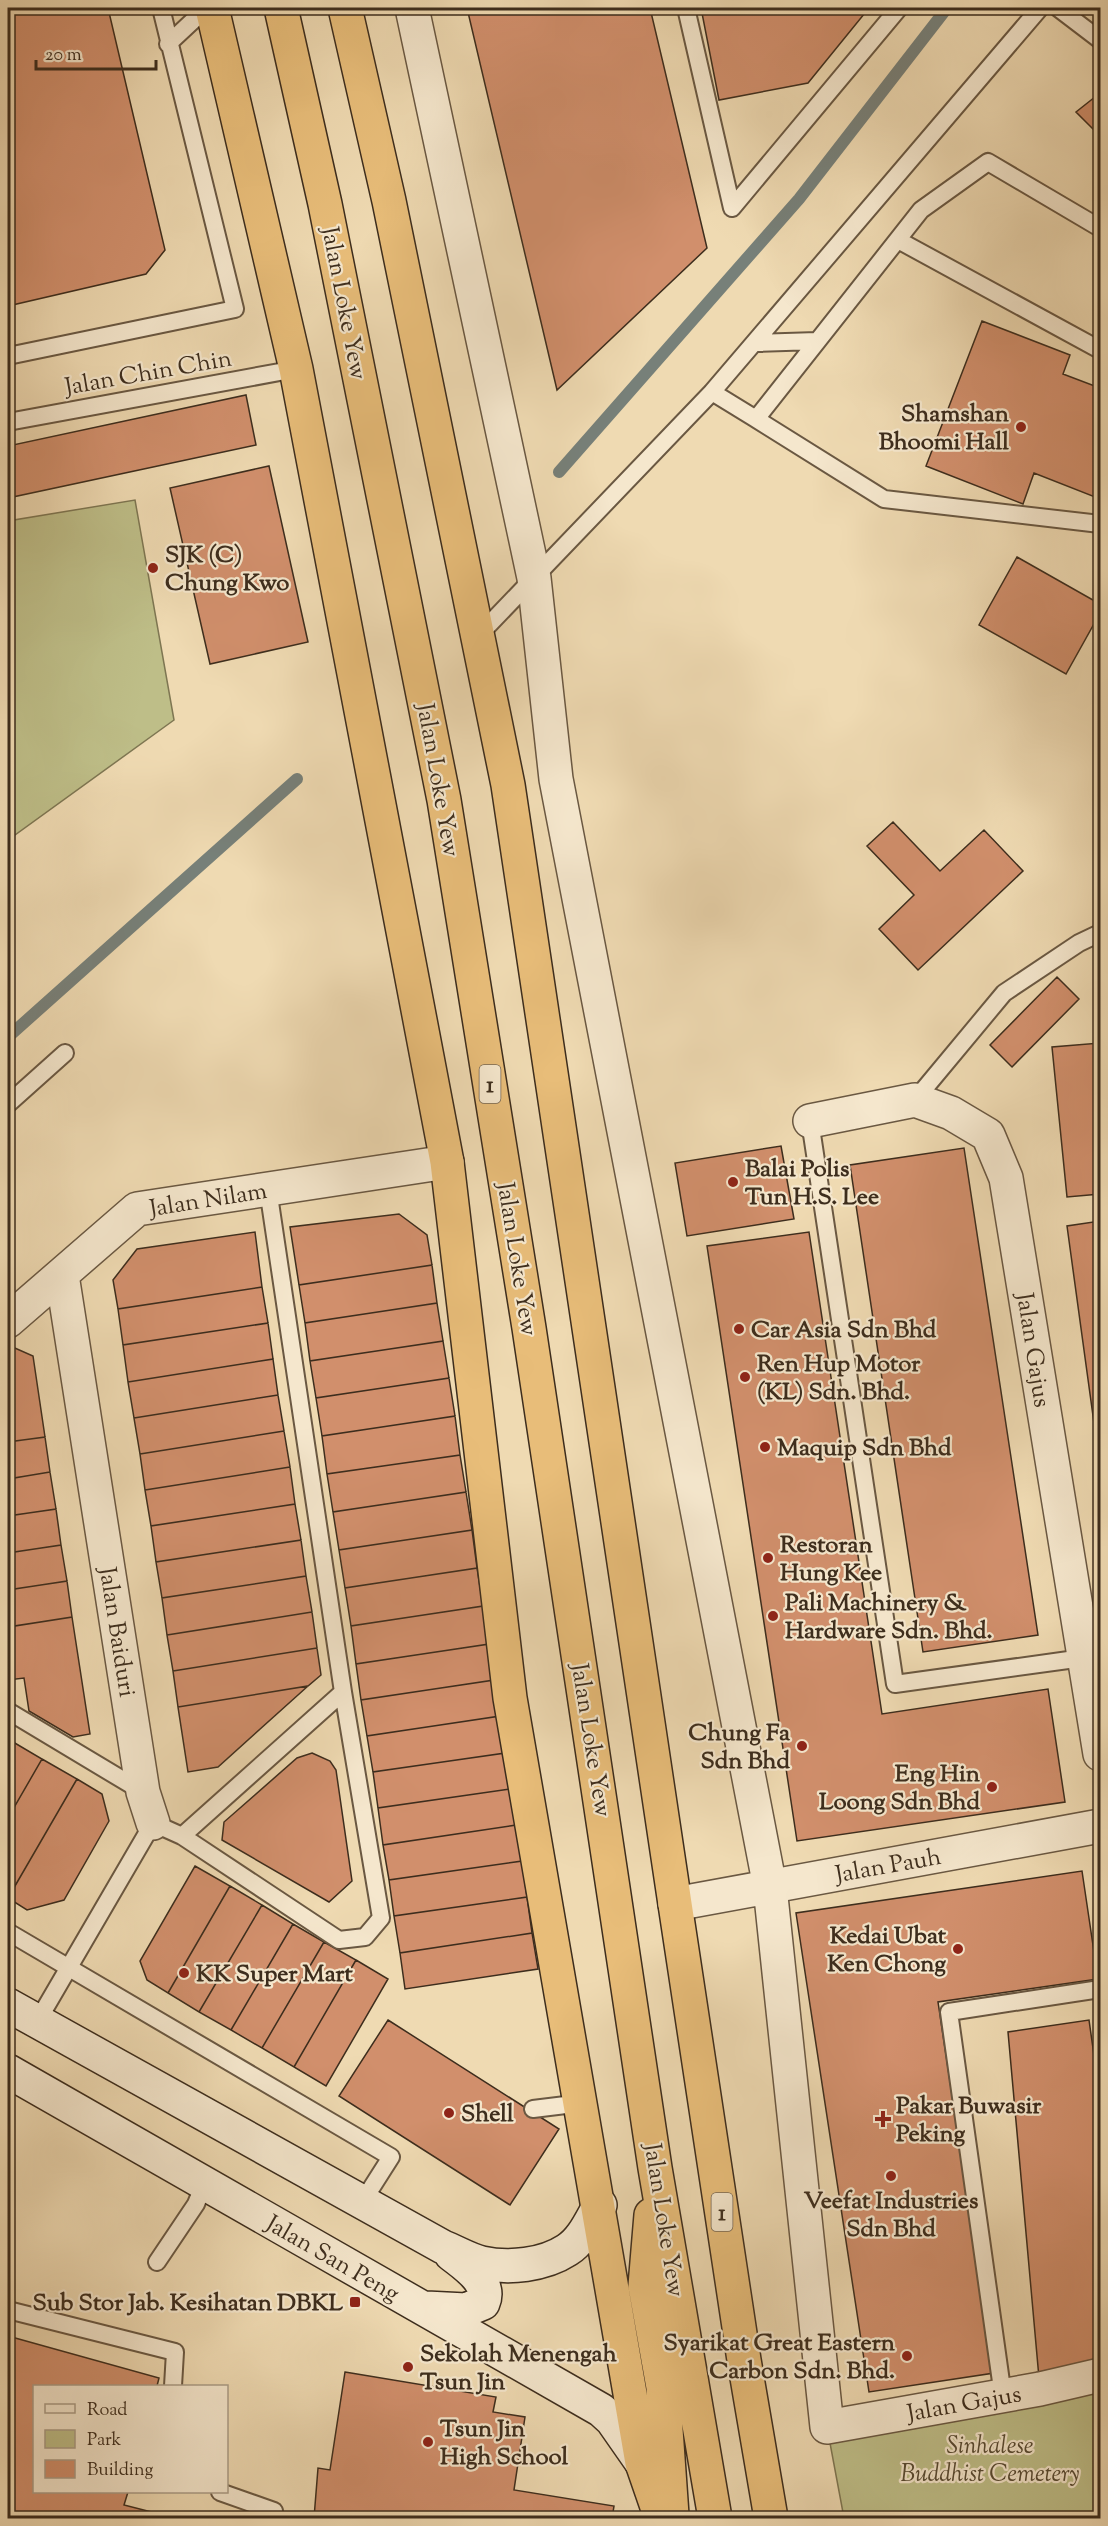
<svg xmlns="http://www.w3.org/2000/svg" width="1108" height="2526" font-family="'Sorts Mill Goudy',serif">
  <style>
    .green { fill: #bebe88; stroke: #7e7652; stroke-width: 1.5 }
    .lines { fill: none; stroke-linecap: round; stroke-linejoin: round }
    .stream { stroke: #778079; stroke-width: 12 }
    .building { fill: #d18f6c; stroke: #3d2d1d; stroke-width: 1.5 }
    .lane-casing { stroke: #6a5842; stroke-width: 20 }
    .street-casing { stroke: #6a5842; stroke-width: 36 }
    .secondary-casing { stroke: #3d2d1d; stroke-width: 36 }
    .highway-casing { stroke: #3d2d1d; stroke-width: 36 }
    .lane { stroke: #f5e7cd; stroke-width: 16 }
    .street { stroke: #f5e7cd; stroke-width: 33 }
    .secondary { stroke: #f5e7cd; stroke-width: 33 }
    .highway { stroke: #e8bd79; stroke-width: 33 }
    .poi-dot { fill: #8f2418; stroke: #f5e7cd; stroke-width: 2 }
    .labels { text-anchor: middle; stroke-width: 4.5; stroke-linejoin: round; paint-order: stroke }
    .shield { fill: #f5e7cd; stroke: #746552; stroke-width: 1.5 }
    .shield-label { font-size: 22px; font-weight: bold; fill: #3d2d1d }
    .street-label { font-size: 24px; fill: #3d2d1d; stroke: #f5e7cd }
    .poi-label { font-size: 24px; font-weight: bold; fill: #3d2d1d; stroke: #f5e7cd; text-anchor: start }
    .park-label { font-size: 24px; font-style: italic; fill: #574a32; stroke: #f5e7cd }
  </style>
  <rect width="100%" height="100%" fill="#efdab2"/>
  <filter id="stains"><feTurbulence type="fractalNoise" baseFrequency=".00333" numOctaves="4"/><feColorMatrix values="0 0 0 0 .2 0 0 0 0 .09 0 0 0 0 .02 0 0 0 .5 -.17"/></filter>
  <radialGradient id="worn" r=".72"><stop offset=".6" stop-color="#630" stop-opacity="0"/><stop offset="1" stop-color="#630" stop-opacity=".3"/></radialGradient>
  <path class="green" d="M135,500L174,720L8,840V521Z
    M1100,2377V2518H844L827,2427Z"/>
  <g class="lines">
    <path class="stream" d="M559,472L799,199L947,8
      M8,1037L297,779"/>
  </g>
  <path class="building" d="M8,8H108L165,250L146,274L8,306Z
    M467,8H650L707,248L557,390Z
    M701,8H869L808,83L719,100Z
    M1100,93V136L1076,112Z
    M982,321L1070,355L1063,374L1100,388V499L1034,473L1023,504L926,466Z
    M246,395L256,445L8,498V446Z
    M269,466L308,642L210,664L170,488Z
    M1017,557L1100,604V613L1066,674L979,625Z
    M893,822L940,871L984,830L1023,871L918,970L879,929L914,895L867,846Z
    M1057,977L1079,999L1012,1067L990,1045Z
    M1100,1043V1194L1067,1197L1052,1047Z
    M781,1146L794,1219L687,1236L675,1163Z
    M964,1148L1038,1635L923,1652L850,1165Z
    M399,1214L427,1235L432,1265L299,1285L290,1227Z
    M1100,1221V1467L1067,1226Z
    M255,1232L262,1287L118,1309L113,1280L137,1249Z
    M809,1232L882,1714L1048,1689L1065,1802L797,1841L707,1246Z
    M432,1265L437,1303L305,1323L299,1285Z
    M262,1287L268,1323L123,1345L118,1309Z
    M437,1303L443,1341L310,1361L305,1323Z
    M268,1323L273,1359L128,1382L123,1345Z
    M443,1341L449,1378L316,1398L310,1361Z
    M8,1345L33,1356L45,1437L8,1442Z
    M273,1359L278,1395L134,1418L128,1382Z
    M449,1378L455,1416L322,1436L316,1398Z
    M278,1395L284,1431L140,1454L134,1418Z
    M455,1416L460,1455L327,1474L322,1436Z
    M284,1431L290,1467L145,1490L140,1454Z
    M45,1437L50,1472L8,1479V1442Z
    M460,1455L466,1492L333,1512L327,1474Z
    M290,1467L295,1504L151,1526L145,1490Z
    M50,1472L56,1509L8,1516V1479Z
    M466,1492L472,1530L339,1550L333,1512Z
    M295,1504L301,1540L156,1562L151,1526Z
    M56,1509L61,1545L8,1553V1516Z
    M472,1530L477,1568L345,1588L339,1550Z
    M301,1540L306,1576L162,1598L156,1562Z
    M61,1545L67,1581L8,1590V1553Z
    M477,1568L483,1606L351,1626L345,1588Z
    M306,1576L312,1612L167,1635L162,1598Z
    M67,1581L72,1617L8,1627V1590Z
    M483,1606L489,1644L356,1664L351,1626Z
    M312,1612L317,1648L173,1671L167,1635Z
    M72,1617L90,1734L73,1737L29,1711L24,1678L8,1680V1627Z
    M489,1644L494,1680L361,1700L356,1664Z
    M317,1648L321,1675L308,1686L178,1707L173,1671Z
    M494,1680L500,1716L367,1736L361,1700Z
    M308,1686L218,1767L188,1772L178,1707Z
    M500,1716L505,1753L373,1772L367,1736Z
    M8,1739L42,1759L8,1818Z
    M312,1753L330,1761L336,1770L352,1881L329,1902L222,1840L224,1822L297,1758Z
    M505,1753L510,1789L378,1808L373,1772Z
    M42,1759L77,1779L8,1898V1818Z
    M77,1779L102,1794L109,1821L64,1900L27,1910L8,1898Z
    M510,1789L516,1825L383,1845L378,1808Z
    M516,1825L522,1861L389,1880L383,1845Z
    M522,1861L527,1897L394,1916L389,1880Z
    M195,1866L230,1886L168,1993L147,1980L140,1961Z
    M1082,1871L1098,1979L938,2002L994,2373L869,2392L796,1913Z
    M230,1886L262,1905L199,2012L168,1993Z
    M527,1897L532,1933L400,1953L394,1916Z
    M262,1905L293,1924L231,2030L199,2012Z
    M293,1924L324,1942L262,2048L231,2030Z
    M532,1933L538,1969L405,1989L400,1953Z
    M324,1942L356,1960L294,2067L262,2048Z
    M356,1960L388,1979L326,2086L294,2067Z
    M388,2020L559,2129L510,2205L339,2096Z
    M1089,2020L1100,2098V2359L1040,2389L1008,2032Z
    M8,2336L159,2378L157,2386H34V2492H128L124,2505L175,2518H8Z
    M345,2372L496,2397L493,2412L525,2417L514,2490L614,2506L612,2518H314L318,2468L330,2470Z"/>
  <g class="lines">
    <defs>
      <path id="lane" d="M686,8L732,208L899,8
        M1058,8L1100,40
        M168,44L198,16L201,8
        M1100,228L988,162L921,210L756,419L884,499L1100,524
        M898,240L1100,350
        M754,343L817,341
        M8,356L235,309L161,8
        M712,392L756,419
        M8,422L296,369
        M479,635L712,392L1040,8
        M915,1100L1004,993L1079,943L1100,933
        M8,1104L65,1053
        M810,1121L895,1684L1090,1657
        M8,1711L143,1792
        M182,1836L339,1940L365,1937L381,1918L343,1692
        M8,1932L391,2157L363,2201
        M37,2022L153,1823L182,1836L343,1692L268,1189
        M533,2109L582,2103
        M157,2262L196,2204L204,2184
        M8,2310L175,2352L173,2386
        M1003,2396L949,2012L1100,1989
        M220,2492L274,2511L271,2518"/>
      <path id="street" d="M412,8L534,578L556,779L770,1887L827,2427L1040,2389L1100,2375
        M810,1121L915,1100L951,1113L988,1135L1006,1178L1100,1754
        M62,1275L143,1792L153,1823
        M8,1321L137,1209L447,1162
        M675,1904L1100,1826"/>
      <path id="secondary" d="M8,2005L443,2247C456,2252 469,2260 482,2263C509,2269 544,2265 567,2250C583,2240 591,2220 600,2205
        M8,2071L601,2410L612,2420L642,2463
        M426,2308L466,2310L483,2303C492,2282 466,2266 451,2254"/>
      <path id="highway" d="M212,8L296,369L447,1162L510,1698L642,2463L661,2518
        M281,8L325,204L444,800L529,1328L655,2168L715,2518
        M345,8L389,201L508,785L675,1904L744,2360L771,2518
        M651,2215L645,2286L663,2387L672,2515"/>
    </defs>
    <use href="#lane" class="lane-casing"/>
    <use href="#street" class="street-casing"/>
    <use href="#secondary" class="secondary-casing"/>
    <use href="#highway" class="highway-casing"/>
    <use href="#lane" class="lane"/>
    <use href="#street" class="street"/>
    <use href="#secondary" class="secondary"/>
    <use href="#highway" class="highway"/>
  </g>
  <g class="poi-dot">
    <circle cx="1021" cy="427" r="6"/>
    <circle cx="153" cy="568" r="6"/>
    <circle cx="733" cy="1182" r="6"/>
    <circle cx="739" cy="1329" r="6"/>
    <circle cx="745" cy="1377" r="6"/>
    <circle cx="765" cy="1447" r="6"/>
    <circle cx="768" cy="1558" r="6"/>
    <circle cx="773" cy="1616" r="6"/>
    <circle cx="802" cy="1746" r="6"/>
    <circle cx="992" cy="1787" r="6"/>
    <circle cx="958" cy="1949" r="6"/>
    <circle cx="184" cy="1973" r="6"/>
    <circle cx="449" cy="2113" r="6"/>
    <path d="M880 2110h6v6h6v6h-6v6h-6v-6h-6v-6h6z"/>
    <circle cx="891" cy="2176" r="6"/>
    <rect x="349" y="2296" width="12" height="12" rx="3"/>
    <circle cx="907" cy="2356" r="6"/>
    <circle cx="408" cy="2367" r="6"/>
    <circle cx="428" cy="2442" r="6"/>
  </g>
  <g class="labels">
    <g class="shield">
      <rect x="479.5" y="1065" width="21" height="38" rx="4.5"/>
      <rect x="711.5" y="2193" width="21" height="38" rx="4.5"/>
    </g>
    <g class="shield-label">
      <text x="490" y="1092">1</text>
      <text x="722" y="2220">1</text>
    </g>
    <g class="street-label">
      <text transform="translate(345 303) rotate(79)" y="8">Jalan Loke Yew</text>
      <text transform="translate(148 372) rotate(-10)" y="8">Jalan Chin Chin</text>
      <text transform="translate(439 780) rotate(80)" y="8">Jalan Loke Yew</text>
      <text transform="translate(208 1199) rotate(-9)" y="8">Jalan Nilam</text>
      <text transform="translate(518 1259) rotate(81)" y="8">Jalan Loke Yew</text>
      <text transform="translate(1034 1350) rotate(81)" y="8">Jalan Gajus</text>
      <text transform="translate(118 1632) rotate(81)" y="8">Jalan Baiduri</text>
      <text transform="translate(592 1740) rotate(81)" y="8">Jalan Loke Yew</text>
      <text transform="translate(888 1865) rotate(-10)" y="8">Jalan Pauh</text>
      <text transform="translate(665 2220) rotate(81)" y="8">Jalan Loke Yew</text>
      <text transform="translate(333 2258) rotate(30)" y="8">Jalan San Peng</text>
      <text transform="translate(964 2403) rotate(-10)" y="8">Jalan Gajus</text>
    </g>
    <g class="poi-label">
      <text x="1009" y="421" text-anchor="end">Shamshan<tspan x="1009" dy="28">Bhoomi Hall</tspan></text>
      <text x="165" y="562">SJK (C)<tspan x="165" dy="28">Chung Kwo</tspan></text>
      <text x="745" y="1176">Balai Polis<tspan x="745" dy="28">Tun H.S. Lee</tspan></text>
      <text x="751" y="1337">Car Asia Sdn Bhd</text>
      <text x="757" y="1371">Ren Hup Motor<tspan x="757" dy="28">(KL) Sdn. Bhd.</tspan></text>
      <text x="777" y="1455">Maquip Sdn Bhd</text>
      <text x="780" y="1552">Restoran<tspan x="780" dy="28">Hung Kee</tspan></text>
      <text x="785" y="1610">Pali Machinery &amp;<tspan x="785" dy="28">Hardware Sdn. Bhd.</tspan></text>
      <text x="790" y="1740" text-anchor="end">Chung Fa<tspan x="790" dy="28">Sdn Bhd</tspan></text>
      <text x="980" y="1781" text-anchor="end">Eng Hin<tspan x="980" dy="28">Loong Sdn Bhd</tspan></text>
      <text x="946" y="1943" text-anchor="end">Kedai Ubat<tspan x="946" dy="28">Ken Chong</tspan></text>
      <text x="196" y="1981">KK Super Mart</text>
      <text x="896" y="2113">Pakar Buwasir<tspan x="896" dy="28">Peking</tspan></text>
      <text x="461" y="2121">Shell</text>
      <text x="891" y="2208" text-anchor="middle">Veefat Industries<tspan x="891" dy="28">Sdn Bhd</tspan></text>
      <text x="343" y="2310" text-anchor="end">Sub Stor Jab. Kesihatan DBKL</text>
      <text x="895" y="2350" text-anchor="end">Syarikat Great Eastern<tspan x="895" dy="28">Carbon Sdn. Bhd.</tspan></text>
      <text x="420" y="2361">Sekolah Menengah<tspan x="420" dy="28">Tsun Jin</tspan></text>
      <text x="440" y="2436">Tsun Jin<tspan x="440" dy="28">High School</tspan></text>
    </g>
    <g class="park-label">
      <text x="990" y="2453">Sinhalese<tspan x="990" dy="28">Buddhist Cemetery</tspan></text>
    </g>
  </g>
  <rect width="1108" height="2526" fill="none" stroke="#efdab2" stroke-width="30"/>
  <rect x="9" y="9" width="1090" height="2508" fill="none" stroke="#3d2d1d" stroke-width="3"/>
  <rect x="15" y="15" width="1078" height="2496" fill="none" stroke="#3d2d1d" stroke-width="1.5"/>
  <rect x="33" y="2385" width="195" height="108" fill="#f5e7cd" stroke="#ab9d87" stroke-width="1.5"/>
  <rect x="45" y="2404" width="30" height="9" fill="#f5e7cd" stroke="#ab9d87" stroke-width="1.5"/>
  <text x="87" y="2415" font-size="18" fill="#3d2d1d">Road</text>
  <rect x="45" y="2430" width="30" height="18" fill="#bebe88" stroke="#ab9d87" stroke-width="1.5"/>
  <text x="87" y="2445" font-size="18" fill="#3d2d1d">Park</text>
  <rect x="45" y="2460" width="30" height="18" fill="#d18f6c" stroke="#ab9d87" stroke-width="1.5"/>
  <text x="87" y="2475" font-size="18" fill="#3d2d1d">Building</text>
  <path d="M36 60v9h120v-9" fill="none" stroke="#3d2d1d" stroke-width="3"/>
  <text x="45" y="60" font-size="18" fill="#3d2d1d" stroke="#f5e7cd" stroke-width="4.5" paint-order="stroke">20 m</text>
  <rect width="100%" height="100%" filter="url(#stains)"/>
  <rect width="100%" height="100%" fill="url(#worn)"/>
</svg>
